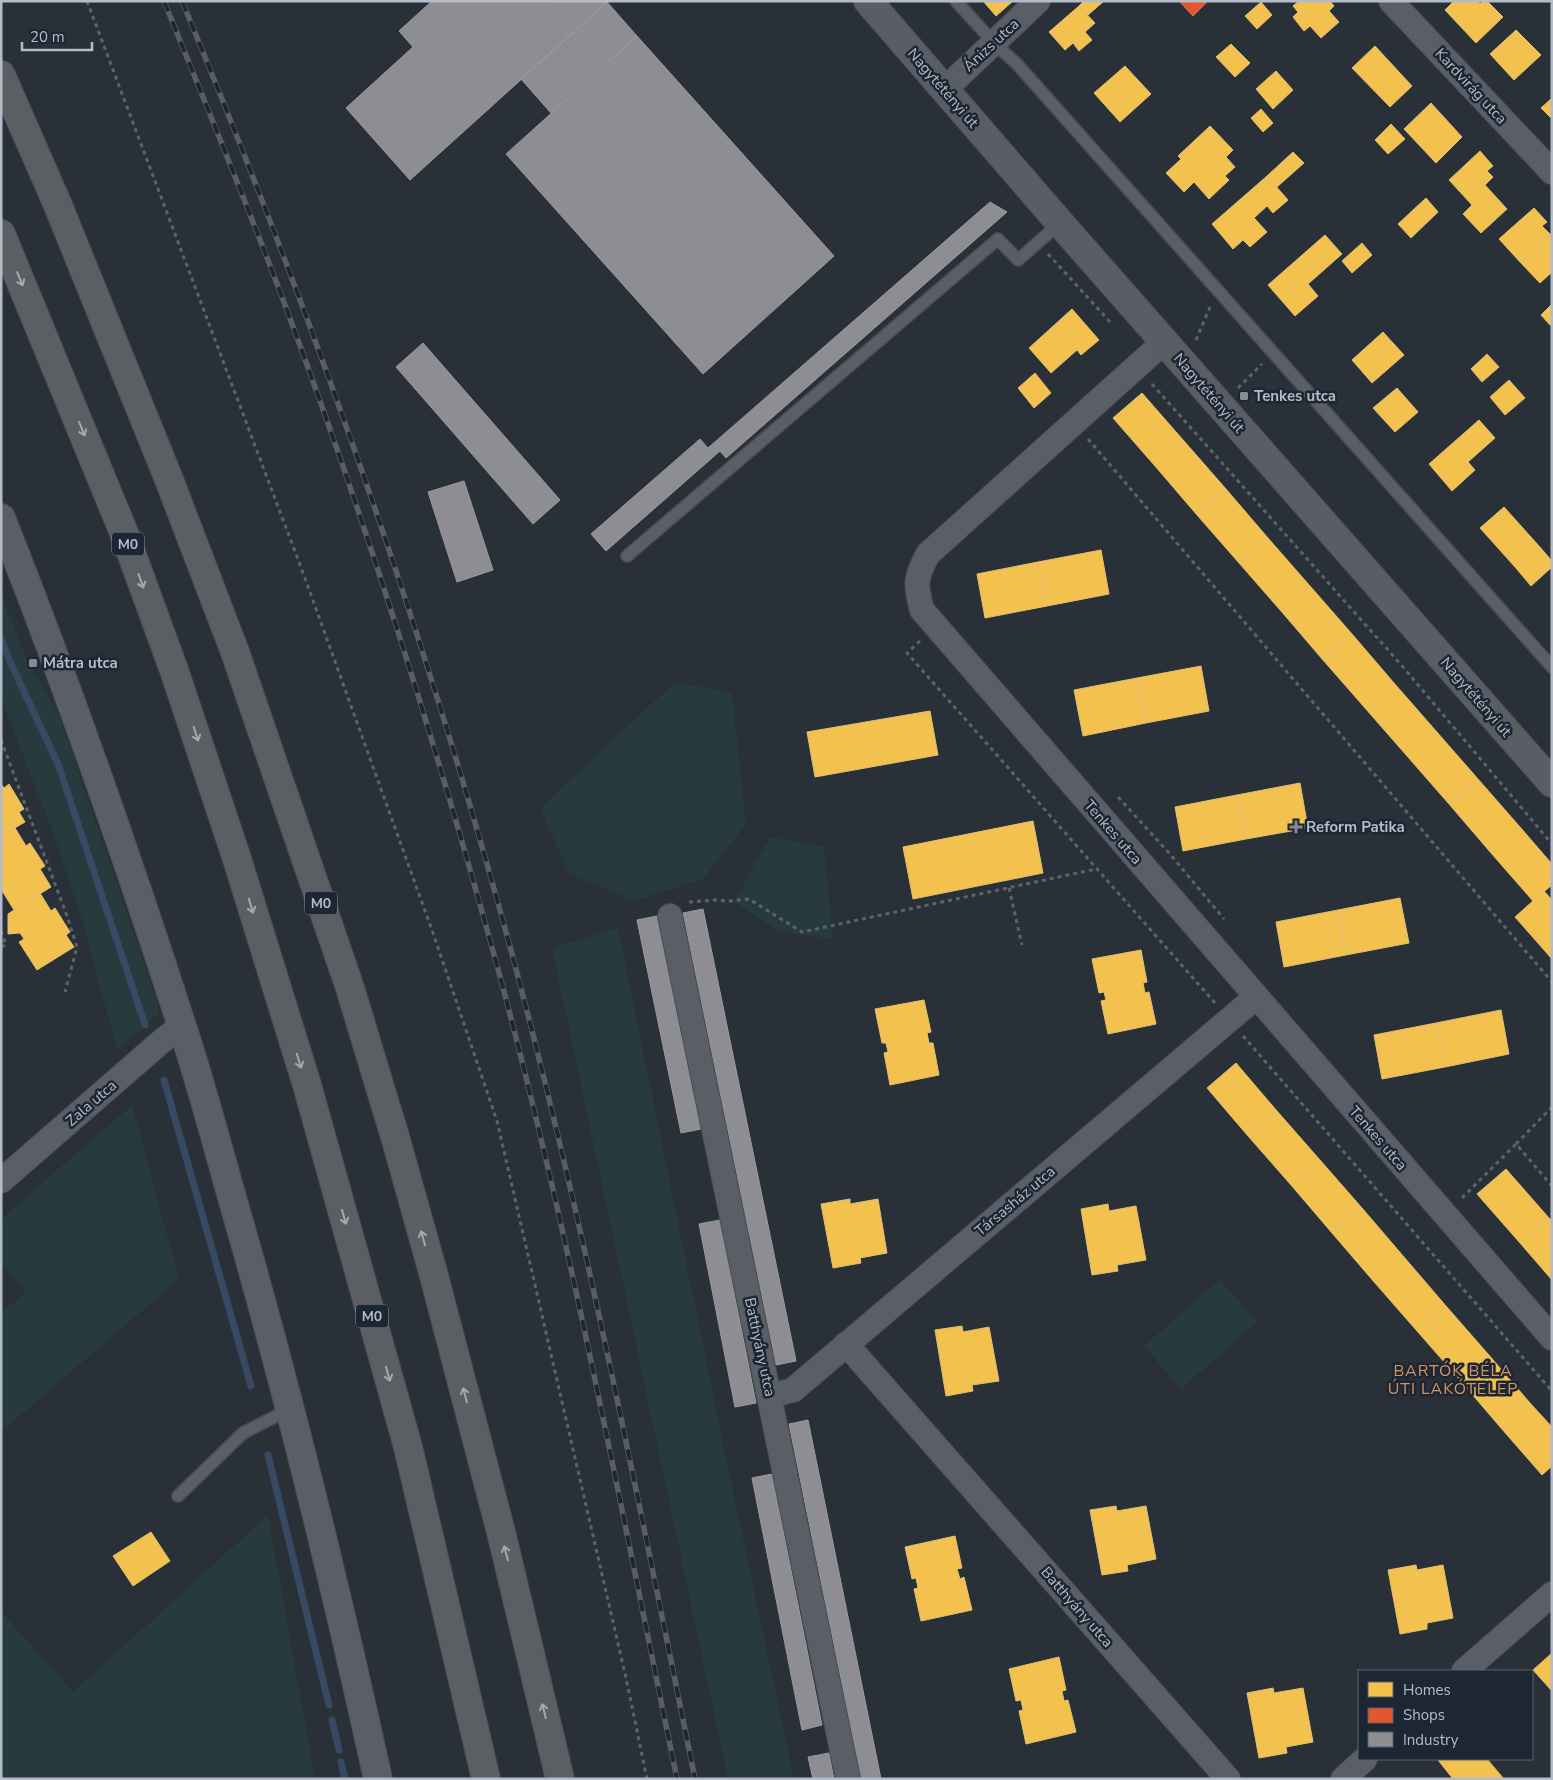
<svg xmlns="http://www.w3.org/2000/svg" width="1553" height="1780" font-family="'Nunito Sans',sans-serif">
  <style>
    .green { fill: #273a3e }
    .homes { fill: #f2c14e; stroke: #dfc073 }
    .shops { fill: #e4572e; stroke: #d6755c }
    .industry { fill: #8d8d92; stroke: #999ba2 }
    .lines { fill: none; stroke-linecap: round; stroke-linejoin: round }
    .stream { stroke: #384963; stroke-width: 7 }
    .service-casing { stroke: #484c53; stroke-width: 14 }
    .minor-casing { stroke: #484c53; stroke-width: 26 }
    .tertiary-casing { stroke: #484c53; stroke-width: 30 }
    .secondary-casing { stroke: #484c53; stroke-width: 30 }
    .trunk-casing { stroke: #474c53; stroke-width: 30 }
    .path { stroke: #5d636a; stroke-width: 3; stroke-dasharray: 4 4; stroke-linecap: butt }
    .service { stroke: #5a5e66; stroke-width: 11 }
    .minor { stroke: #5a5e66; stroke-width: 24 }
    .tertiary { stroke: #5a5e66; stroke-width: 28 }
    .secondary { stroke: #595d64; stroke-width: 28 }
    .trunk { stroke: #5b5f64; stroke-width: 28 }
    .rail-casing { stroke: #595d64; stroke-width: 5.5 }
    .rail { stroke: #1d2633; stroke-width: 4; stroke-dasharray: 11; stroke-linecap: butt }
    .oneway { stroke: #a2a9b5 }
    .poi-dot { fill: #848b96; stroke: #1d2633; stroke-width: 2 }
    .labels { text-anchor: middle; stroke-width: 5; stroke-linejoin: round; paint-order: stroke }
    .shield { fill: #1d2633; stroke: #878f9c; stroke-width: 1 }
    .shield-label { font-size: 14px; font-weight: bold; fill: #b4bcc9 }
    .street-label { font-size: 15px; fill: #b4bcc9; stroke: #1d2633 }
    .poi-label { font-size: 15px; font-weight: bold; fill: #b4bcc9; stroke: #1d2633; text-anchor: start }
    .neighbourhood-label { font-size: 16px; letter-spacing: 1px; fill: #d59563; stroke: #1d2633 }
  </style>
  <rect width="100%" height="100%" fill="#2a3038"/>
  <path class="green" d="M1,593L25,655L59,715L158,1003L159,1010L157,1015L117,1050L84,926L50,824L1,699Z
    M675,682L732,693L746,824L703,879L634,901L569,873L540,808Z
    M770,837L824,847L833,939L780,932L734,902Z
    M618,928L727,1463L794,1779H728L552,948Z
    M132,1105L179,1279L1,1432V1313L26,1292L1,1263V1219Z
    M1220,1279L1257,1322L1181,1389L1144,1346Z
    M268,1515L315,1779H1V1611L73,1692Z"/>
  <path class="homes" d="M983,1H1013L996,16Z
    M1084,1H1104L1088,15L1079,6Z
    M1299,1H1330L1334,6L1329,11L1339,22L1321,38L1310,26L1304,31L1293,17L1298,12L1293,6Z
    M1454,1H1478L1480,4L1483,1H1487L1503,17L1476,43L1445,10Z
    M1261,2L1272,15L1257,29L1245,16Z
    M1079,6L1095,23L1085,32L1092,40L1079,51L1073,43L1065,50L1049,32Z
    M1516,30L1541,55L1514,80L1490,54Z
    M1231,44L1250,63L1235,77L1216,57Z
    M1375,46L1412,86L1390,107L1352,68Z
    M1125,66L1151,94L1120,122L1094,93Z
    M1276,71L1293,90L1273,109L1256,89Z
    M1552,98V119L1541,108Z
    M1431,103L1462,137L1436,163L1404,129Z
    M1261,109L1273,123L1263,132L1251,118Z
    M1391,124L1405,139L1388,154L1375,140Z
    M1210,126L1233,150L1226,157L1235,167L1225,176L1229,180L1209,199L1194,182L1184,192L1166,173L1181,159L1178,156Z
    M1480,151L1493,166L1487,171L1493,177L1485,185L1507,209L1481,233L1463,214L1472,205L1449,180Z
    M1293,152L1304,163L1277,187L1267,176Z
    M1267,176L1288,200L1273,213L1267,206L1254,218L1267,232L1250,247L1243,240L1233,249L1212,224Z
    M1426,198L1438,212L1411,238L1398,224Z
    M1534,208L1547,222L1542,226L1550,234L1520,262L1499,239Z
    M1550,234L1552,236V272L1540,283L1520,262Z
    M1325,235L1342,254L1308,284L1318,296L1295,316L1268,285Z
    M1362,243L1372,255L1352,273L1342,261Z
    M1552,304V324L1550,325L1541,315Z
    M1072,309L1099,340L1081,355L1077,350L1051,373L1029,348Z
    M1383,332L1404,355L1372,383L1352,360Z
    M1487,354L1499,367L1482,382L1471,369Z
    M1035,373L1051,393L1034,408L1018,388Z
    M1509,380L1525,398L1505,415L1490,397Z
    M1397,388L1418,412L1395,432L1373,408Z
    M1142,393L1184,441L1155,466L1113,418Z
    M1479,420L1495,438L1468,462L1475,470L1452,491L1429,464Z
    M1184,441L1226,489L1197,515L1155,466Z
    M1226,489L1268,538L1239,563L1197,515Z
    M1504,507L1539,546L1515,567L1480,528Z
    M1268,538L1310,586L1281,611L1239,563Z
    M1539,546L1552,561V567L1531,586L1515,567Z
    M1101,550L1109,594L1047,606L1038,562Z
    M1038,562L1047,606L985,618L977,574Z
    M1310,586L1352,634L1323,660L1281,611Z
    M1352,634L1394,683L1365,708L1323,660Z
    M1201,666L1209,711L1146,723L1137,678Z
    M1137,678L1146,723L1083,736L1074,690Z
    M1394,683L1436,731L1407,756L1365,708Z
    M930,711L938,755L815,777L807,732Z
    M1436,731L1478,779L1449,804L1407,756Z
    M1478,779L1520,827L1491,853L1449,804Z
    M1300,783L1308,828L1246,839L1237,795Z
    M1,784L4,788L9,784L24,809L19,812L25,822L1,836Z
    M1237,795L1246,839L1183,851L1175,807Z
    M1033,821L1043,873L913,899L903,847Z
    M1520,827L1552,864V885L1533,901L1491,853Z
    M15,828L26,846L30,843L45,866L40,869L51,887L14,910L1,889V881L3,880L1,878V836Z
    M1544,891L1552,900V959L1515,917Z
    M40,893L51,911L55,908L70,932L66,935L74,947L37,970L19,942L24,939L20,933L8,934V914Z
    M1400,898L1409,943L1346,955L1338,910Z
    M1338,910L1346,955L1284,967L1276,922Z
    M1141,950L1147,982L1143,983L1145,993L1149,992L1156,1024L1108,1034L1101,1001L1106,1000L1104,992L1099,993L1092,959Z
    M924,1000L931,1032L927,1033L929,1043H933L939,1075L890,1085L884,1053L888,1052L886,1043H882L875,1009Z
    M1501,1010L1509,1054L1445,1067L1436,1023Z
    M1436,1023L1445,1067L1382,1079L1374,1035Z
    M1236,1063L1277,1111L1248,1136L1207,1088Z
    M1277,1111L1320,1160L1291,1185L1248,1136Z
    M1320,1160L1362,1208L1332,1233L1291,1185Z
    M1506,1169L1549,1218L1520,1243L1477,1194Z
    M850,1199V1204L878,1199L887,1253L860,1258L861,1263L833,1268L821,1204Z
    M1108,1204L1109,1211L1136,1206L1146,1260L1117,1265L1118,1271L1092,1275L1081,1209Z
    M1362,1208L1404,1257L1375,1283L1332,1233Z
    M1549,1218L1552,1221V1280L1520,1243Z
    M1404,1257L1446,1306L1417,1331L1375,1283Z
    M1446,1306L1488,1354L1459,1379L1417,1331Z
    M962,1326L963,1332L989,1327L999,1381L972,1385L973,1391L946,1396L935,1330Z
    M1488,1354L1530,1403L1501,1428L1459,1379Z
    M1530,1403L1552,1427V1466L1542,1475L1501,1428Z
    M1116,1506L1117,1511L1146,1506L1156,1559L1127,1565L1128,1571L1102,1575L1090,1510Z
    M151,1532L170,1561L133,1586L113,1556Z
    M955,1536L962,1568L957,1569L960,1579L964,1577L972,1610L921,1621L914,1589L918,1588L916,1578L912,1579L905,1547Z
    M1416,1565L1417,1570L1443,1565L1453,1618L1427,1623V1629L1400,1634L1388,1570Z
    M1552,1653V1691L1533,1670Z
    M1059,1657L1066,1690L1062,1691L1064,1701L1068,1700L1076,1732L1026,1744L1019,1711L1023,1710L1021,1700L1016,1701L1009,1669Z
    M1273,1688L1274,1693L1303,1688L1313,1742L1286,1747L1287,1753L1259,1758L1247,1693Z
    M1440,1759H1487L1504,1779H1453L1438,1760Z"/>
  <path class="shops" d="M1179,1H1208L1193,16Z"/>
  <path class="industry" d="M432,1L607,2L410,180L346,108L413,47L399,31Z
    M607,2L637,36L551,113L521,79Z
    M637,36L834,256L703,374L506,154Z
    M990,202L1007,212L726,458L720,451L606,551L591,534L700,439L708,448Z
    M423,343L560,500L533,524L396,367Z
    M464,481L493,570L457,582L428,492Z
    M703,909L796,1361L776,1365L683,913Z
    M657,916L701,1129L681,1133L637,920Z
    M720,1220L756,1403L735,1407L699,1224Z
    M808,1420L881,1779H861L789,1424Z
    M772,1474L822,1725L802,1730L752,1478Z
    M829,1753L834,1779H813L808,1757Z"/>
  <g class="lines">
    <path class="stream" d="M1,639L11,664L58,764L145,1025
      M164,1080L251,1386
      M268,1455L329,1705
      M332,1720L339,1750
      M341,1762L345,1779"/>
    <defs>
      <path id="service" d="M956,1L994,43L1017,64L1552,667
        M627,556L998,239L1018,260L1060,223
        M178,1496L243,1433L290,1409"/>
      <path id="minor" d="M1391,1L1552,172
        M945,89L1038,1
        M1164,342L928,554C915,578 915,584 922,610L1552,1338
        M670,916L848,1779
        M1,1181L163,1040L182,1026
        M846,1344L1228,1779
        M770,1396L793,1390L1256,997
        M1464,1671L1552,1594
        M1343,1779L1365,1759"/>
      <path id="tertiary" d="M1,518C67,684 126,853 181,1023C200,1080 215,1137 231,1194C287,1387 335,1583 378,1779"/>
      <path id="secondary" d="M868,1L1060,223L1552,783"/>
      <path id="trunk" d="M1,75L57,203L168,477L235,652L350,988L396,1140L434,1276L502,1536L560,1779
        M1,234L124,533L175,673L237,859L307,1085L408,1447L486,1779"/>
    </defs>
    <use href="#service" class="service-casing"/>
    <use href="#minor" class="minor-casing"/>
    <use href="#tertiary" class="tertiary-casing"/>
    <use href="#secondary" class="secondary-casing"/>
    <use href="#trunk" class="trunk-casing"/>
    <path class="path" d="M87,1L302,570L433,933L497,1121L626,1678L647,1779
      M1048,254L1111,323
      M1196,340L1210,307
      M1152,384L1403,667L1552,844
      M1238,388L1262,364
      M1088,439L1552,982
      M920,641L907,653L1215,1003
      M1,740L67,916L77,947L65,992
      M1118,797L1170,854L1224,919
      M1009,888L1022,945
      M689,902L715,900L730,901L749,899L802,932L1096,869
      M1,931L6,945L1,947
      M1243,1036L1552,1391
      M1516,1144L1552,1107
      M1462,1198L1516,1144L1552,1186"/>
    <use href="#service" class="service"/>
    <use href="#minor" class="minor"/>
    <use href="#tertiary" class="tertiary"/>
    <use href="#secondary" class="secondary"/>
    <use href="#trunk" class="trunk"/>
    <defs>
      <path id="rail" d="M164,1C206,105 249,208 288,313C368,528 437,747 498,969C570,1236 621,1508 677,1779
        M182,1C313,317 428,639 516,969C587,1237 640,1508 695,1779"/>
    </defs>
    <use href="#rail" class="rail-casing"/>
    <use href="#rail" class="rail"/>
  </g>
  <defs><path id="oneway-shaft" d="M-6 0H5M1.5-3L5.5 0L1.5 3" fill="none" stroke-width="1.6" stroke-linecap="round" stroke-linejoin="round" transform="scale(1.25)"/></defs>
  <g class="oneway">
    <use href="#oneway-shaft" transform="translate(20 279) rotate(67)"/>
    <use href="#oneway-shaft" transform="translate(82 429) rotate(68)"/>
    <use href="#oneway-shaft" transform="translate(141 581) rotate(70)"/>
    <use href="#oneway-shaft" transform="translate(196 734) rotate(72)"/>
    <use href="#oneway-shaft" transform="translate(251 906) rotate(73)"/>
    <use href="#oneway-shaft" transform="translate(299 1061) rotate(73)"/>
    <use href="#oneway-shaft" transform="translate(344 1217) rotate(74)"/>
    <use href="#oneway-shaft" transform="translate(423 1238) rotate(-106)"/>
    <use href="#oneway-shaft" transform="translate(388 1374) rotate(74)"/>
    <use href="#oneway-shaft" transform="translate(465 1395) rotate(-105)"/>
    <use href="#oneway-shaft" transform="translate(506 1553) rotate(-104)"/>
    <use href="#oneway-shaft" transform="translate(544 1711) rotate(-104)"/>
  </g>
  <g class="poi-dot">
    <rect x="1239" y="391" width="10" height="10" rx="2.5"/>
    <rect x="28" y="658" width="10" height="10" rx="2.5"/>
    <path d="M1293.5 819.5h5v5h5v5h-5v5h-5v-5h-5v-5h5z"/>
  </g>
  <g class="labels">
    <g class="shield">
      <rect x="112" y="532.5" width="32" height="23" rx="4"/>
      <rect x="305" y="891.5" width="32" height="23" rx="4"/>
      <rect x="356" y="1304.5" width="32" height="23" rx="4"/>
    </g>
    <g class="shield-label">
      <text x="128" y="549">M0</text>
      <text x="321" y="908">M0</text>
      <text x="372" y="1321">M0</text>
    </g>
    <g class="street-label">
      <text transform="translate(991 45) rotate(-43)" y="5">Ánizs utca</text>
      <text transform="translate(1471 86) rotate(47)" y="5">Kardvirág utca</text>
      <text transform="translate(943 88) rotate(49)" y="5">Nagytétényi út</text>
      <text transform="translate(1209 393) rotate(49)" y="5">Nagytétényi út</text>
      <text transform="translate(1476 697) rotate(49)" y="5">Nagytétényi út</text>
      <text transform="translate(1113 832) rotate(49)" y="5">Tenkes utca</text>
      <text transform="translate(91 1103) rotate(-41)" y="5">Zala utca</text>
      <text transform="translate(1378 1138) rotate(49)" y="5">Tenkes utca</text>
      <text transform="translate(1015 1201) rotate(-40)" y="5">Társasház utca</text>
      <text transform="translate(760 1347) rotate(78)" y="5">Batthyány utca</text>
      <text transform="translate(1077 1607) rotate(49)" y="5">Batthyány utca</text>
    </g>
    <g class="poi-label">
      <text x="1254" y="401">Tenkes utca</text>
      <text x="43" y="668">Mátra utca</text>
      <text x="1306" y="832">Reform Patika</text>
    </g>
    <g class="neighbourhood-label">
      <text x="1453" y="1376">BARTÓK BÉLA<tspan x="1453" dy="18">ÚTI LAKÓTELEP</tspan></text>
    </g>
  </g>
  <rect width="1553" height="1780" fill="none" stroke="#b4bcc9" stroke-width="5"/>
  <rect x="1358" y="1670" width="175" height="90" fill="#1d2633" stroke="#59626f"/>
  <rect x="1368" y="1682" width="25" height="15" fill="#f2c14e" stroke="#59626f"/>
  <text x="1403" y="1695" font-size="15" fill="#b4bcc9">Homes</text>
  <rect x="1368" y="1708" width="25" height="15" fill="#e4572e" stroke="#59626f"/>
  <text x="1403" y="1720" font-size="15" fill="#b4bcc9">Shops</text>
  <rect x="1368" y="1732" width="25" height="15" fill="#8d8d92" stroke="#59626f"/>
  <text x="1403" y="1745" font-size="15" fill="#b4bcc9">Industry</text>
  <path d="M22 42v8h70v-8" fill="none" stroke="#b4bcc9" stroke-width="2.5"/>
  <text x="30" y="42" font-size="15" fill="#b4bcc9" stroke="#1d2633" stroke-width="4" paint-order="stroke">20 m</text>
</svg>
